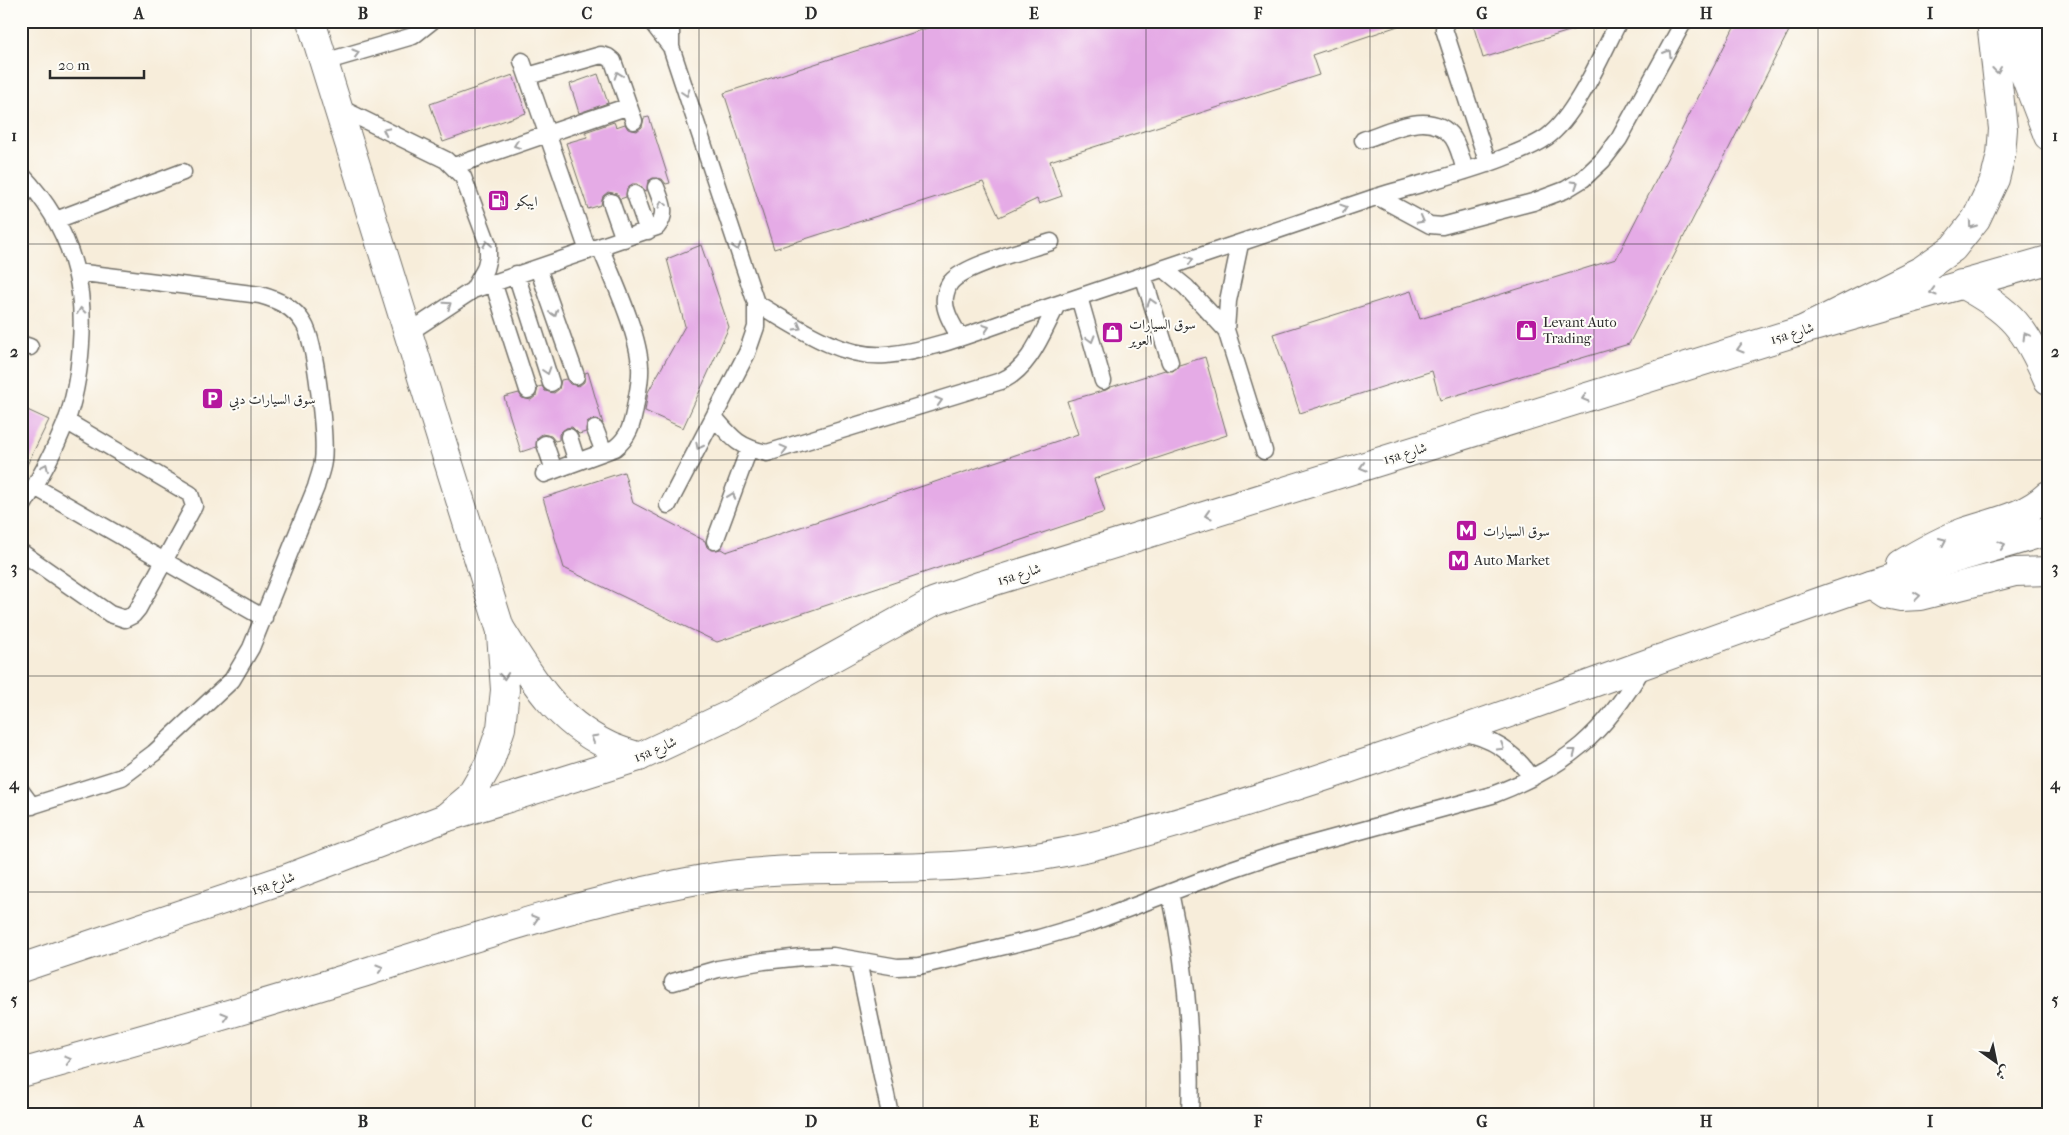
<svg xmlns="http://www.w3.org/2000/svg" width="2069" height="1135" font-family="'IM FELL French Canon',Amiri,serif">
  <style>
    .building { fill: #e5abe6 }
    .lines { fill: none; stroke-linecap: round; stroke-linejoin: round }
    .service-casing { stroke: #726f68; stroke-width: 19 }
    .minor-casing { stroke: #726f68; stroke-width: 30 }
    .secondary-casing { stroke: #726f68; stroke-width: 30 }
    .primary-casing { stroke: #726f68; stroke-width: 30 }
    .service { stroke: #fff; stroke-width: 16 }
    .minor { stroke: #fff; stroke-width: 28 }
    .secondary { stroke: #fff; stroke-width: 28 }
    .primary { stroke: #fff; stroke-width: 28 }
    .oneway { stroke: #a0a0a0 }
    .grid { fill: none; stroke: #2b2b2b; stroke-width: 1; stroke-opacity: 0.55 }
    .labels { text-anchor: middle; stroke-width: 4; stroke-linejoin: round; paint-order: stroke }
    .poi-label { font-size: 14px; fill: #2b2b2b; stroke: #fdfcf7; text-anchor: start }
    .street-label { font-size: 14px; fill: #2b2b2b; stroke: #fdfcf7 }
    .neatline { fill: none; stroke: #2b2b2b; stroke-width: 2 }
    .grid-label { font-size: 16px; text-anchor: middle; font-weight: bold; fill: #2b2b2b }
  </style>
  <rect width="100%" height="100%" fill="#fdfcf7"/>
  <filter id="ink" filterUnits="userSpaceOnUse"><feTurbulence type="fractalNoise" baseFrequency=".02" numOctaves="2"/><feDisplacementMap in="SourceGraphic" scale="10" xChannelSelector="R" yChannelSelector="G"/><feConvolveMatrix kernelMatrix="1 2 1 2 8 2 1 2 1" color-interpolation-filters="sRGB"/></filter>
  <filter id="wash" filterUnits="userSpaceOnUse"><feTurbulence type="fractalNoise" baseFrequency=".0096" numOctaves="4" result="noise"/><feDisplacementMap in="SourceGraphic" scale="20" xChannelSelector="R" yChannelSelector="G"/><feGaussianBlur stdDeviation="1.12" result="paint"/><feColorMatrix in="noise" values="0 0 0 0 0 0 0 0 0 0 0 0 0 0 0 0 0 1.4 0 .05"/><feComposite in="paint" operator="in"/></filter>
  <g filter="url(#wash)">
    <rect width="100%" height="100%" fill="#f7edda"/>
    <g id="blocks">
      <path class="building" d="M949,21H1398V26L1312,55L1319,75L1050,161L1062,196L1039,204L1037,199L999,217L983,182L774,249L724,93Z
        M1472,21H1581L1582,27L1483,58Z
        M1737,21H1794L1629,344L1440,400L1432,371L1300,413L1273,334L1411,291L1420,319L1616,259Z
        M598,74L608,103L579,113L570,84Z
        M513,75L526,113L443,142L430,104Z
        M649,117L670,183L666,184L662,179L653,178L648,181L647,190L645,191L637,184H632L627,188L626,197L620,199L617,194L608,192L603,196L601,205L588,209L566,143L587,137L585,132L614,122L616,127L625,124L628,129L637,131L642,127L644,118Z
        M701,245L729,327L683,428L645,411L648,392L685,326L667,259Z
        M1205,357L1227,435L1094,479L1105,512L717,642L564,568L543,498L624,472L633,503L705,541L707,547L711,550L721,549L726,552L1078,434L1067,401L1106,390L1111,387L1165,370L1173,371L1179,365Z
        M588,372L603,424L597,419L591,420L587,423L586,432L579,434L572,427L566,428L559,434V440L555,441L551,436L542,434L537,438L536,447L521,452L504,397L519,393L522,398L531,400L536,396L538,387L542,386L545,391L554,393L559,389L561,380L566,379L570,384L579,386L584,382L585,373Z
        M21,407L49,420L21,477Z"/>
    </g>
  </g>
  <g filter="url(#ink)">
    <use href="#blocks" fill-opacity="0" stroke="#726f68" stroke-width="1"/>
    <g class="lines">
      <defs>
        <path id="service" d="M651,21L671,47
          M1444,29L1488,164
          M522,61L588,251
          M324,62L413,36L432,21
          M528,76L601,55L608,57L613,61L634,121
          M338,107L446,160L463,177L488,244V257L485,269L473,290
          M1363,140C1390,131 1432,108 1453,138C1459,147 1462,160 1465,171
          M454,166L629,106
          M21,174C47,201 67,235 76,272C87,313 81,382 66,422C54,452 38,482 21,509
          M635,194L648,231
          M1378,197L1430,225L1442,226L1533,202L1565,190L1583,179L1603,160L1619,139L1684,21
          M611,202L624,239
          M56,220L183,172
          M1240,244L1228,301L1226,330L1264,451
          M538,268L576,376
          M1164,269L1186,287L1226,330
          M516,274L551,383
          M1143,275L1170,362
          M493,282L528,390
          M1079,297L1103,381
          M756,303C794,325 840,359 886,355C933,351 991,326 1037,311C1150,274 1263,234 1376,197C1418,184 1462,174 1503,158C1518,152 1533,147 1547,137C1576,116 1602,54 1619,21
          M408,333L473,290L657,227C668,213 662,203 656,187
          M959,336C953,325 943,310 945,297C946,292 948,285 951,282C966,264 1027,250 1051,242
          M21,344L30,347
          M714,417C732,438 738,447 767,453L1001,381C1030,369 1043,331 1057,305
          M595,429L604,452
          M569,437L577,462
          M545,444L554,470
          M544,474L615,448C629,437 632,425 635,408C637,395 641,381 640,367C639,334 613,279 600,247
          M35,487L264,618
          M668,505L747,353L756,327V303L671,47V21
          M715,541L749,449
          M21,552L110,614L125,619L133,615L138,609L194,506L190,494L66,421
          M1461,732C1492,738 1514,752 1532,778
          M21,791L32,806
          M21,809L122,777L154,753L232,680L251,648L316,487C318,479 322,470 323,461C326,438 316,343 304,324C294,307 278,300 260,295L76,272
          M1170,892C1186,966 1193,1038 1190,1114
          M858,961L890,1114
          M673,982L718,969L764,961L802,957L833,956L897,967L919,966L1039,938L1090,923L1229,870L1279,853L1492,795C1566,767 1605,734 1644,665"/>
        <path id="minor" d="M311,21L500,628C530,676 554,719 607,745C617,750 628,753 639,757
          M445,818L470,797L489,764L501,728L505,690L501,634"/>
        <path id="secondary" d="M1961,284C2011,310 2026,329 2048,380
          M1901,564C1921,552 1942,540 1964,532C1993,522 2025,517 2048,495
          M21,968L285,879L445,818L639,757L731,714L933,602L982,585L1803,330L2048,260
          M21,1073C130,1043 239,1012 347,978C464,941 581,901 703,879C776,866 851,870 925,867C988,865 1053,857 1113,841C1369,771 1615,672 1865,586C1925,566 1987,550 2048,531"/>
        <path id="primary" d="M2004,21L2048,136
          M2029,21L2048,77
          M1803,330L1922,270L1953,248L1976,219L1995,179L2001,155L2003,129L1991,21
          M1871,584L1886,594L1901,597L1920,596L2015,572L2048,571"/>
      </defs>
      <use href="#service" class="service-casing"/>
      <use href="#minor" class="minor-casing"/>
      <use href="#secondary" class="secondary-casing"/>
      <use href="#primary" class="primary-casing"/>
      <use href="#service" class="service"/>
      <use href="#minor" class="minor"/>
      <use href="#secondary" class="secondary"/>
      <use href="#primary" class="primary"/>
    </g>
    <defs><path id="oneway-chevron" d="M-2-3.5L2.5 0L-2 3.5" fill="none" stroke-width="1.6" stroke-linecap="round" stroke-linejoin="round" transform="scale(1.25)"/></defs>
    <g class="oneway">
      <use href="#oneway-chevron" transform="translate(356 53) rotate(-16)"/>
      <use href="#oneway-chevron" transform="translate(1668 53) rotate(-60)"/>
      <use href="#oneway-chevron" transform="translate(1997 70) rotate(83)"/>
      <use href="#oneway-chevron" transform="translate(618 75) rotate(-109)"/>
      <use href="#oneway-chevron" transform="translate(686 93) rotate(72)"/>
      <use href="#oneway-chevron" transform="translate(386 131) rotate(-154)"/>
      <use href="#oneway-chevron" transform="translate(517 145) rotate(161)"/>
      <use href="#oneway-chevron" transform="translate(1575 184) rotate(-32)"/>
      <use href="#oneway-chevron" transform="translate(662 204) rotate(-107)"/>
      <use href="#oneway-chevron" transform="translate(1344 208) rotate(-19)"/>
      <use href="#oneway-chevron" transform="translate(1421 220) rotate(28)"/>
      <use href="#oneway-chevron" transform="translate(1972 225) rotate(126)"/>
      <use href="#oneway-chevron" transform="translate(487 244) rotate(-99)"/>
      <use href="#oneway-chevron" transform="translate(737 247) rotate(72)"/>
      <use href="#oneway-chevron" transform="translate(1190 260) rotate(-18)"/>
      <use href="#oneway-chevron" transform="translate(1933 292) rotate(164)"/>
      <use href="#oneway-chevron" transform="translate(1151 302) rotate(-107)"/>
      <use href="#oneway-chevron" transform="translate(448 305) rotate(-35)"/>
      <use href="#oneway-chevron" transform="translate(81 311) rotate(-97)"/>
      <use href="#oneway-chevron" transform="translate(554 313) rotate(70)"/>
      <use href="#oneway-chevron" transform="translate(798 327) rotate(30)"/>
      <use href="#oneway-chevron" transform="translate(986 328) rotate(-18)"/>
      <use href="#oneway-chevron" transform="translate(2026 336) rotate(-121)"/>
      <use href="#oneway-chevron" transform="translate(1091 339) rotate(74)"/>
      <use href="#oneway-chevron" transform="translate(1740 349) rotate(163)"/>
      <use href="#oneway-chevron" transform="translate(547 371) rotate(72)"/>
      <use href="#oneway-chevron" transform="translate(1585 398) rotate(163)"/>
      <use href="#oneway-chevron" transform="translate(939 401) rotate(-17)"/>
      <use href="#oneway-chevron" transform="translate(699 446) rotate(117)"/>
      <use href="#oneway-chevron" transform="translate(784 449) rotate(-15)"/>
      <use href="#oneway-chevron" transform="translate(45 467) rotate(-65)"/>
      <use href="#oneway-chevron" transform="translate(1363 467) rotate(163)"/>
      <use href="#oneway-chevron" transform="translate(732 496) rotate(-70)"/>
      <use href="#oneway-chevron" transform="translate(1208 515) rotate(163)"/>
      <use href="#oneway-chevron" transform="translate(1943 541) rotate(-25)"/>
      <use href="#oneway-chevron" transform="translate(2002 545) rotate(-17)"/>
      <use href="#oneway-chevron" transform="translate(1917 596) rotate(-7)"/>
      <use href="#oneway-chevron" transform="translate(504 676) rotate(85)"/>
      <use href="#oneway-chevron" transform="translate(594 738) rotate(-150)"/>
      <use href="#oneway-chevron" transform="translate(1501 747) rotate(32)"/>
      <use href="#oneway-chevron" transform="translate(1573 752) rotate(-38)"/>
      <use href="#oneway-chevron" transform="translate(535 919) rotate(-17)"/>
      <use href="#oneway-chevron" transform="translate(380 968) rotate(-17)"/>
      <use href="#oneway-chevron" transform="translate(225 1016) rotate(-17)"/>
      <use href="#oneway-chevron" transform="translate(68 1060) rotate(-15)"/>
    </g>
  </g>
  <path class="grid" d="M251,21V1114M475,21V1114M699,21V1114M923,21V1114M1146,21V1114M1370,21V1114M1594,21V1114M1818,21V1114M21,244H2048M21,460H2048M21,676H2048M21,892H2048"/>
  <defs>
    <symbol id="fuel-square" viewBox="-11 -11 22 22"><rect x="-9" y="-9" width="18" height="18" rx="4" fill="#b5179e" stroke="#fdfcf7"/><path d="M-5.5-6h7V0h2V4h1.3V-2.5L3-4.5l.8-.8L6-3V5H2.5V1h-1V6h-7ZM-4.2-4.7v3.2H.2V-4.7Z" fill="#fff"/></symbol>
    <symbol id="shop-square" viewBox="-11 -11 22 22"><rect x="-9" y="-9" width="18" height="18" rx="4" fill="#b5179e" stroke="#fdfcf7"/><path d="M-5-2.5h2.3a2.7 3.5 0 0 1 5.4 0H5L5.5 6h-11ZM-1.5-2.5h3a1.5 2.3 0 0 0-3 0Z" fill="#fff"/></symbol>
    <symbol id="parking-square" viewBox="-11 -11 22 22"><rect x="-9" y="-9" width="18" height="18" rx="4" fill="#b5179e" stroke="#fdfcf7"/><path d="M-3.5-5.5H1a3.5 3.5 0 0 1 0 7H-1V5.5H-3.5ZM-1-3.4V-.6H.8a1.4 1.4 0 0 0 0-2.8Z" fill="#fff"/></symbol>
    <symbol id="metro-square" viewBox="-11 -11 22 22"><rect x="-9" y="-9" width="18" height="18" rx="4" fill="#b5179e" stroke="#fdfcf7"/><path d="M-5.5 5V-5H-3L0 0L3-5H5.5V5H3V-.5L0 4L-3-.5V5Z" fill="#fff"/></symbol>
  </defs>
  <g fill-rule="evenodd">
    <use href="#fuel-square" x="486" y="188" width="25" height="25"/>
    <use href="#shop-square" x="1514" y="318" width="25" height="25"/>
    <use href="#shop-square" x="1100" y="320" width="25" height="25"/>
    <use href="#parking-square" x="200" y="386" width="25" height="25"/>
    <use href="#metro-square" x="1454" y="518" width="25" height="25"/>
    <use href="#metro-square" x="1446" y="548" width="25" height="25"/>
  </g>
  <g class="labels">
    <g class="poi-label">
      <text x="515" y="206">ايبكو</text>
      <text x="1543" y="327">Levant Auto<tspan x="1543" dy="16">Trading</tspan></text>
      <text x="1129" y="329">سوق السيارات<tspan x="1129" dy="16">العوير</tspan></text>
      <text x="229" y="404">سوق السيارات دبي</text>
      <text x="1483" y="536">سوق السيارات</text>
      <text x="1474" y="565">Auto Market</text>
    </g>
    <g class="street-label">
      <text transform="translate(1792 333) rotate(-17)" y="5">15a شارع</text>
      <text transform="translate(1405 453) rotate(-17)" y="5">15a شارع</text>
      <text transform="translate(1019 574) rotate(-17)" y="5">15a شارع</text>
      <text transform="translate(655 749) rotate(-23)" y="5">15a شارع</text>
      <text transform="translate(273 883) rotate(-19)" y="5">15a شارع</text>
    </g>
  </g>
  <rect width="2069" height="1135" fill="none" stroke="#fdfcf7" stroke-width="55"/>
  <g transform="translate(1996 1062) rotate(147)" stroke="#fdfcf7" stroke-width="4" paint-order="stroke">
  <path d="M0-4L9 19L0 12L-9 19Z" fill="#2b2b2b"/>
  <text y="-8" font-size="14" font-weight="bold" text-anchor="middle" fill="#2b2b2b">ش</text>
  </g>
  <path d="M50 70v8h94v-8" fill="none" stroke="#2b2b2b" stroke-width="2.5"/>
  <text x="58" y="70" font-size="15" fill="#2b2b2b" stroke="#fdfcf7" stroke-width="4" paint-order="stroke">20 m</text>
  <rect x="28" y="28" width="2014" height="1080" class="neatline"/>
  <g class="grid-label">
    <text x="139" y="19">A</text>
    <text x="363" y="19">B</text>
    <text x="587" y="19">C</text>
    <text x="811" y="19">D</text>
    <text x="1034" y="19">E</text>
    <text x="1258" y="19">F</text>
    <text x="1482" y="19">G</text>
    <text x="1706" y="19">H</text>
    <text x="1930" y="19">I</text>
    <text x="14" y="141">1</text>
    <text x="2055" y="141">1</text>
    <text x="14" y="357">2</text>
    <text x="2055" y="357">2</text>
    <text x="14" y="573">3</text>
    <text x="2055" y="573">3</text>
    <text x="14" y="789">4</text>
    <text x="2055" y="789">4</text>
    <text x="14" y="1005">5</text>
    <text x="2055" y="1005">5</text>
    <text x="139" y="1127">A</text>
    <text x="363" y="1127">B</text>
    <text x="587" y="1127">C</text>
    <text x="811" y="1127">D</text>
    <text x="1034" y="1127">E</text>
    <text x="1258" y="1127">F</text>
    <text x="1482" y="1127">G</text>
    <text x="1706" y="1127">H</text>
    <text x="1930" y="1127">I</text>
  </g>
</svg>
